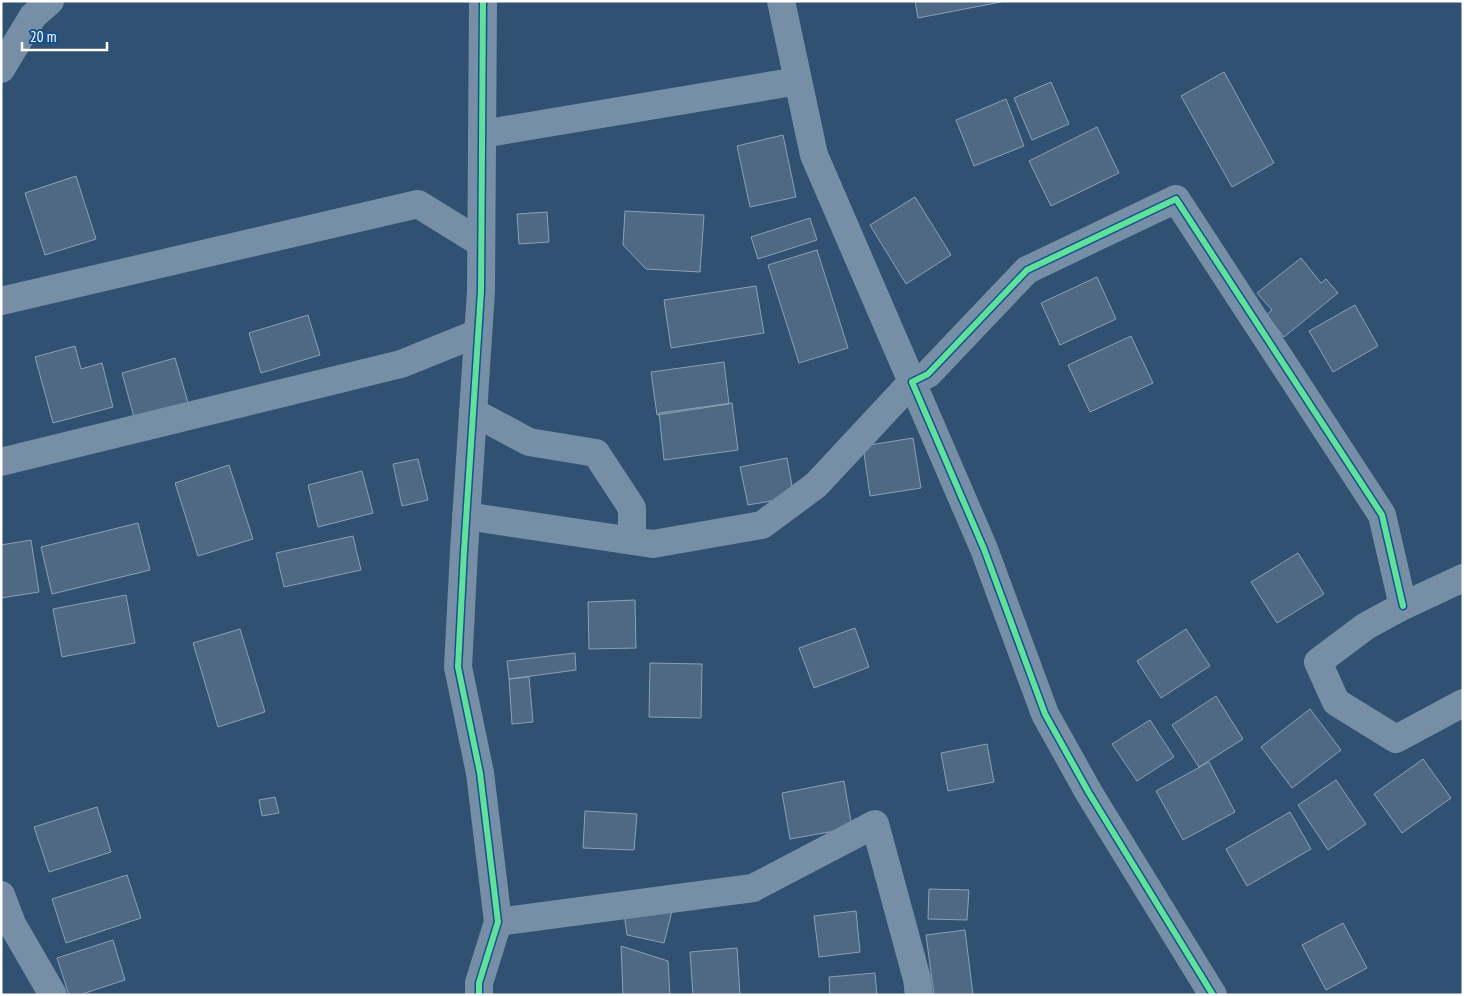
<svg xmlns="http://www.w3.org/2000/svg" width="1464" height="996" font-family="'PT Sans Narrow',sans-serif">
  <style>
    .building { fill: #4f6984; stroke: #8ca0b4 }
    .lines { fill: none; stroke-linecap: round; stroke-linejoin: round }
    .minor { stroke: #778fa6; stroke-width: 28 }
    .tertiary { stroke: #778fa6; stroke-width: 28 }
    .cycleway-casing { stroke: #15518d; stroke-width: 9 }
    .cycleway { stroke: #60e19b; stroke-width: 6 }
  </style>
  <rect width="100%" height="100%" fill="#305172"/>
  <path class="building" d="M915,1H1001V2L918,18Z
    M1224,72L1274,163L1232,187L1181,96Z
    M1051,82L1069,124L1032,140L1014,98Z
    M1006,99L1024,146L974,166L956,120Z
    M1097,127L1119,173L1051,206L1029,161Z
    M783,135L796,197L750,207L737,146Z
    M76,176L96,239L45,255L25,193Z
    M915,197L951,255L906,284L870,225Z
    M625,211L704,215L700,272L646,269L623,245Z
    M547,212L549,242L519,244L517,214Z
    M810,218L817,240L758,259L751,237Z
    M817,250L848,348L799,363L768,265Z
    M1301,258L1321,283L1326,279L1338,293L1284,337L1266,315L1272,310L1257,293Z
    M1097,277L1116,319L1060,345L1041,303Z
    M756,286L764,333L671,348L664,300Z
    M1355,305L1378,346L1333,372L1309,331Z
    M308,315L320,355L261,373L249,333Z
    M1131,336L1153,383L1090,412L1068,365Z
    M75,346L81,369L102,363L113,407L53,423L35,357Z
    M175,358L189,406L135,421L122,373Z
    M724,362L729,404L657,415L651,372Z
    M732,403L738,450L664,460L659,413Z
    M913,438L921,488L870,496L863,446Z
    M787,458L794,497L748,505L740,467Z
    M418,459L428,500L402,506L393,464Z
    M229,465L253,539L198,556L175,483Z
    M362,471L373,513L318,527L308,485Z
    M138,523L150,570L52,594L41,547Z
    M353,536L361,570L284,587L276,553Z
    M31,540L39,592L1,598V545Z
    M1298,553L1324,594L1277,623L1251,582Z
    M126,595L135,643L62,657L53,609Z
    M635,600L636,648L589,649L588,602Z
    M855,628L869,667L814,688L799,648Z
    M240,629L265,712L218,727L193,643Z
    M1186,629L1210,666L1161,698L1137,661Z
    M575,653L576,670L509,679L507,661Z
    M650,663L702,664L701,718L649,717Z
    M529,677L533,722L512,724L509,679Z
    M1216,696L1243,739L1199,767L1172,725Z
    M1310,709L1341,750L1292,788L1261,747Z
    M1150,720L1174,757L1137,781L1112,744Z
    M987,744L994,782L948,791L941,753Z
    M1423,759L1451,798L1402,833L1374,794Z
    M1209,762L1235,812L1183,840L1156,791Z
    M1336,780L1366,824L1328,850L1298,805Z
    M844,781L852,828L790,839L782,793Z
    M275,797L279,813L262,816L259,800Z
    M97,807L111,852L49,872L34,827Z
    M585,811L637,814L634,850L583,848Z
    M1290,812L1311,849L1247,886L1226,849Z
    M127,875L141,918L66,943L52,899Z
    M929,889L969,890L967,920L928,919Z
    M675,899L664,943L627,935L623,905Z
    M856,911L860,952L819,957L814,916Z
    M1343,923L1367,968L1326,990L1302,945Z
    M965,930L973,995H934L926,935Z
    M113,940L125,980L79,995H69L57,958Z
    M621,946L668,961L670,995H623Z
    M737,948L740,995H693L690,952Z
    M875,973L877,995H830L829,977Z"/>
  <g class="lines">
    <path class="minor" d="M1,69L33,16L50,1
      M482,134L798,81
      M1,301L418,204L481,243
      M473,412L529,442L596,453L632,508V541
      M1,462L401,364L478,333
      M466,516L653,544L762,525L816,485L912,382L814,155L781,1
      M1463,578L1403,606L1366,626L1318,662L1336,702L1396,739L1463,703
      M1,895L12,924L53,995
      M498,922L753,888L875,824L917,979L919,995
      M1213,995L1089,793L1045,714L984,549L912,382L928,374L1027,270L1176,199L1382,515L1403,606"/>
    <path class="tertiary" d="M479,995V983L498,922L480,773L458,667L464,551L481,291L483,1"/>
    <defs>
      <path id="cycleway" d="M479,995V983L498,922L480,773L458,667L464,551L481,291L483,1
        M1213,995L1089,793L1045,714L984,549L912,382L928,374L1027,270L1176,199L1382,515L1403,606"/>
    </defs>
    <use href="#cycleway" class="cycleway-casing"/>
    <use href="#cycleway" class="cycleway"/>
  </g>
  <rect width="1464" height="996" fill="none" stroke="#ffffff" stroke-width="5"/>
  <path d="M22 42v8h85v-8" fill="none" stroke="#ffffff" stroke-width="2.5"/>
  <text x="30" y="42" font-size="15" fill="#ffffff" stroke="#15518d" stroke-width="4" paint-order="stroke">20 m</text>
</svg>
